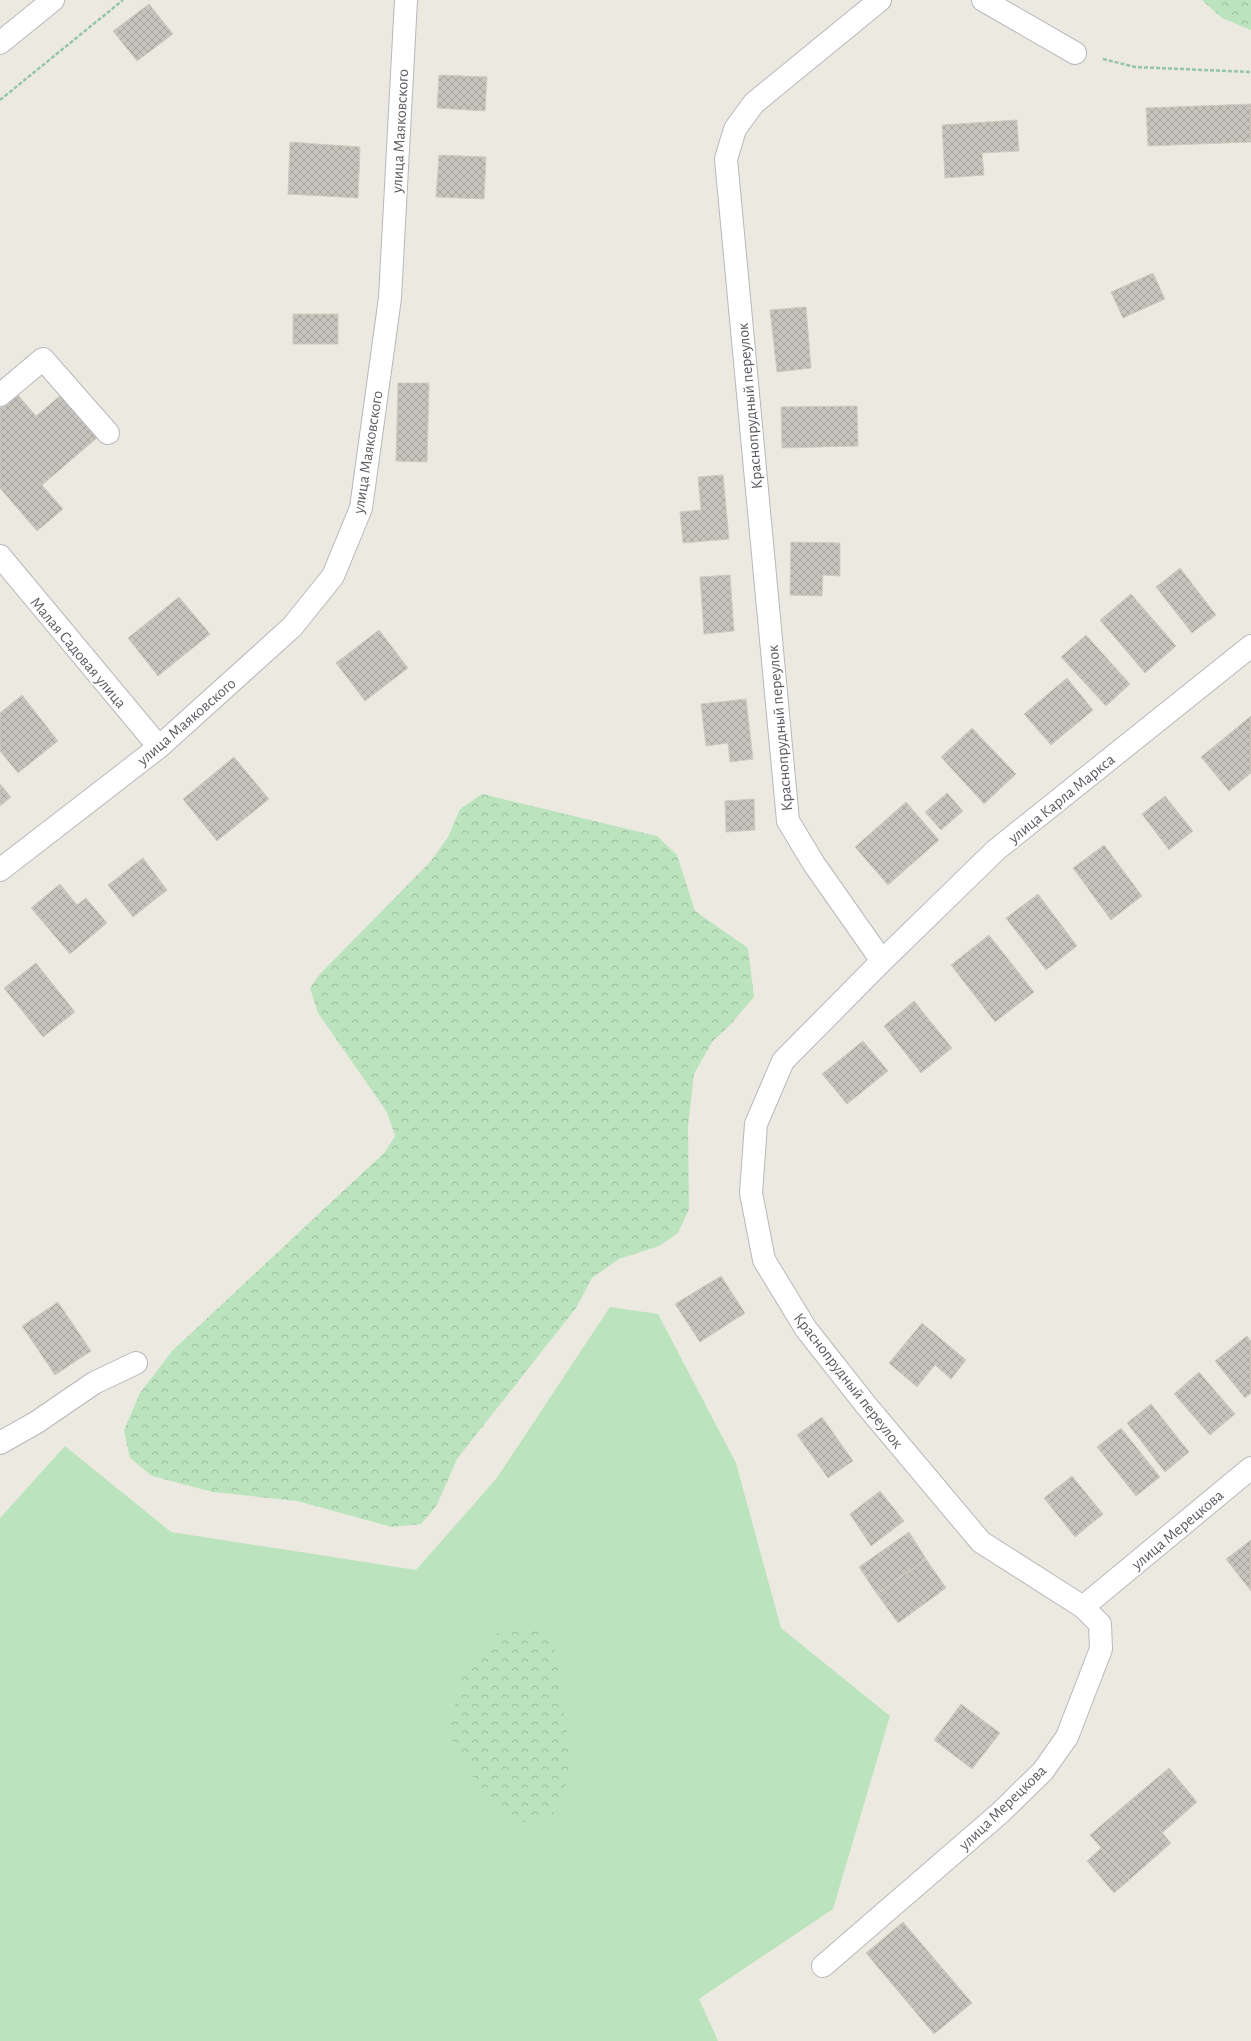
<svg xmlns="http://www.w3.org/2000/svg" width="1251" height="2041" font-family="'Alegreya Sans',sans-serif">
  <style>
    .grass { fill: #bbe4be }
    .forest { fill: url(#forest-crowns) }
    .building { fill: url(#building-cross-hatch); stroke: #d0ccbe }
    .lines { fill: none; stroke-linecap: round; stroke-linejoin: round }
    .minor-casing { stroke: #b6b8bd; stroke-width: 24 }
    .path { stroke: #95c5a6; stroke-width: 2.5; stroke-dasharray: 4 2; stroke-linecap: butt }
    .minor { stroke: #fff; stroke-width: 22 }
    .labels { text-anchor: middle; stroke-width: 4; stroke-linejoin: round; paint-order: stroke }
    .street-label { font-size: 16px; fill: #595c61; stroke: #fff }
  </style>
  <defs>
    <pattern id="forest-crowns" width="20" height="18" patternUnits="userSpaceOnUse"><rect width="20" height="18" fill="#bbe4be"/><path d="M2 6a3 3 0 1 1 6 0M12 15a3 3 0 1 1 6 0" fill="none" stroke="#9bbc9e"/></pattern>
    <pattern id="building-cross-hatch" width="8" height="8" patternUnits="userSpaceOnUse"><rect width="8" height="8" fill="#c7c4bd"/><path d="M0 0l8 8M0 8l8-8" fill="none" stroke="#a5a29d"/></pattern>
  </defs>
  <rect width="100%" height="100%" fill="#eceae0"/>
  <path class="grass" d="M610,1307L658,1314L736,1463L781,1628L890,1716L833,1909L699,1999L718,2041H0V1518L65,1446L171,1532L416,1570L496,1479Z"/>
  <path class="forest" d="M1202,0H1251V30L1222,18Z
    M482,794L657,836L677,855L695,911L748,948L754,997L730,1025L712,1042L694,1074L688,1126L689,1209L678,1233L659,1246L619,1259L592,1278L576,1308L457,1459L437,1505L421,1524L392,1527L297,1501L213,1492L152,1476L130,1458L124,1430L140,1393L172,1351L385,1152L395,1136L387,1112L318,1013L310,988L319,975L431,861L448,837L460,809Z
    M534,1625L555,1647L572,1770L552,1816L523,1822L484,1795L448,1734L463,1669L500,1630Z"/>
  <path class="building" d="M149,4L173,34L137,61L113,31Z
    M439,75L487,77L485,111L437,108Z
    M1251,104V142L1148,146L1146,108Z
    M1017,120L1019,151L982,153L984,175L945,178L942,125Z
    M290,142L360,147L358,198L288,194Z
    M439,155L486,157L484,199L436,197Z
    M1153,273L1165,299L1123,318L1111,292Z
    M806,307L811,368L777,372L770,310Z
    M293,314H338V344H293Z
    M398,383H429L427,462L396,461Z
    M17,394L36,416L61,395L98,437L42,485L63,509L37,531L0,488V408Z
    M857,406L858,446L782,448L781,407Z
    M723,475L729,539L683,543L680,512L701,510L698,477Z
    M791,542L840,543V576L823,575L822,596L790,595Z
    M1180,568L1216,615L1192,633L1156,587Z
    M730,575L734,631L704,634L700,577Z
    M1131,594L1176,646L1145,673L1100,620Z
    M179,597L210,634L158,676L128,638Z
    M379,630L408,668L365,701L336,663Z
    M1086,635L1130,684L1106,706L1061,657Z
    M1067,678L1093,710L1051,745L1024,714Z
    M22,695L58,741L18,773L0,751V713Z
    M746,699L753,759L730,762L728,743L706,746L701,704Z
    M1251,716V773L1229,791L1201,757Z
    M972,728L1016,774L984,804L941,757Z
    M234,757L269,799L217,841L183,799Z
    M0,784L11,797L0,806Z
    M947,793L963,811L941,830L925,812Z
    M1165,796L1193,831L1169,850L1142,814Z
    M754,799L755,830L726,832L725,801Z
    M906,802L939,840L888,885L855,847Z
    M1104,845L1142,896L1111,920L1073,868Z
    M143,858L167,890L133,917L108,885Z
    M60,884L77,905L86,898L107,923L70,954L31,908Z
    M1038,894L1077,946L1046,970L1006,918Z
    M989,935L1034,992L995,1022L951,965Z
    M36,963L75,1012L43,1037L4,988Z
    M914,1001L952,1048L921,1073L884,1026Z
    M863,1041L888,1071L847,1104L822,1074Z
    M721,1276L745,1313L700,1342L675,1304Z
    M58,1302L91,1351L55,1375L22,1326Z
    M922,1323L966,1360L951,1379L935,1365L917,1387L889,1363Z
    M1247,1336L1251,1341V1393L1245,1398L1215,1361Z
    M1199,1372L1235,1414L1210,1435L1174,1394Z
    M1151,1404L1189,1452L1165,1472L1127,1423Z
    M822,1417L853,1461L828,1478L797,1435Z
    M1121,1428L1160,1477L1136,1496L1097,1447Z
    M1072,1476L1103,1514L1075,1537L1044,1498Z
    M880,1491L904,1521L871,1546L850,1514Z
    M909,1532L926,1559L877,1594L859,1567Z
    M1251,1540V1591L1226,1559Z
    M926,1559L946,1588L898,1623L877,1594Z
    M961,1704L1000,1733L972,1769L934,1740Z
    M1169,1768L1197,1802L1162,1833L1132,1799Z
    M1132,1799L1171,1843L1129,1880L1090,1835Z
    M1101,1848L1129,1880L1114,1893L1087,1861Z
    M903,1922L972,2003L934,2034L866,1953Z"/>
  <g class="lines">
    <defs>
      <path id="minor" d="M880,0L754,103L735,129L726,159L788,821L814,864L882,961
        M983,0L1075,53
        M0,43L53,0
        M0,395L43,359L108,433
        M0,556L159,747
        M0,870L159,747L292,627L333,576L361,508L390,298L406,0
        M0,1443L37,1422L94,1383L136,1363
        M1083,1607L1251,1468
        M823,1966L1000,1813L1043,1771L1067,1737L1101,1649L1100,1624L1083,1607L981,1542L866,1405L806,1329L764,1260L751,1193L756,1124L783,1061L882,961L996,850L1251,646"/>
    </defs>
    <use href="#minor" class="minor-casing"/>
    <path class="path" d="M1103,59L1135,67L1251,72
      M0,100L123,0"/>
    <use href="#minor" class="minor"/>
  </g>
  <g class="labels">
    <g class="street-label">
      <text transform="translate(399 131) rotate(-87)" y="6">улица Маяковского</text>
      <text transform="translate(749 406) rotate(-95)" y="6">Краснопрудный переулок</text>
      <text transform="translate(367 452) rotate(-81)" y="6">улица Маяковского</text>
      <text transform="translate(79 652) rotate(50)" y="6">Малая Садовая улица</text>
      <text transform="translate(186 721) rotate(-41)" y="6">улица Маяковского</text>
      <text transform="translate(779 728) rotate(-95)" y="6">Краснопрудный переулок</text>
      <text transform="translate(1061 798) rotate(-39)" y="6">улица Карла Маркса</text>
      <text transform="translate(849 1380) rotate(52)" y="6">Краснопрудный переулок</text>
      <text transform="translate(1177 1529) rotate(-40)" y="6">улица Мерецкова</text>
      <text transform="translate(1002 1807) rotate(-44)" y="6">улица Мерецкова</text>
    </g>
  </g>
</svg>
